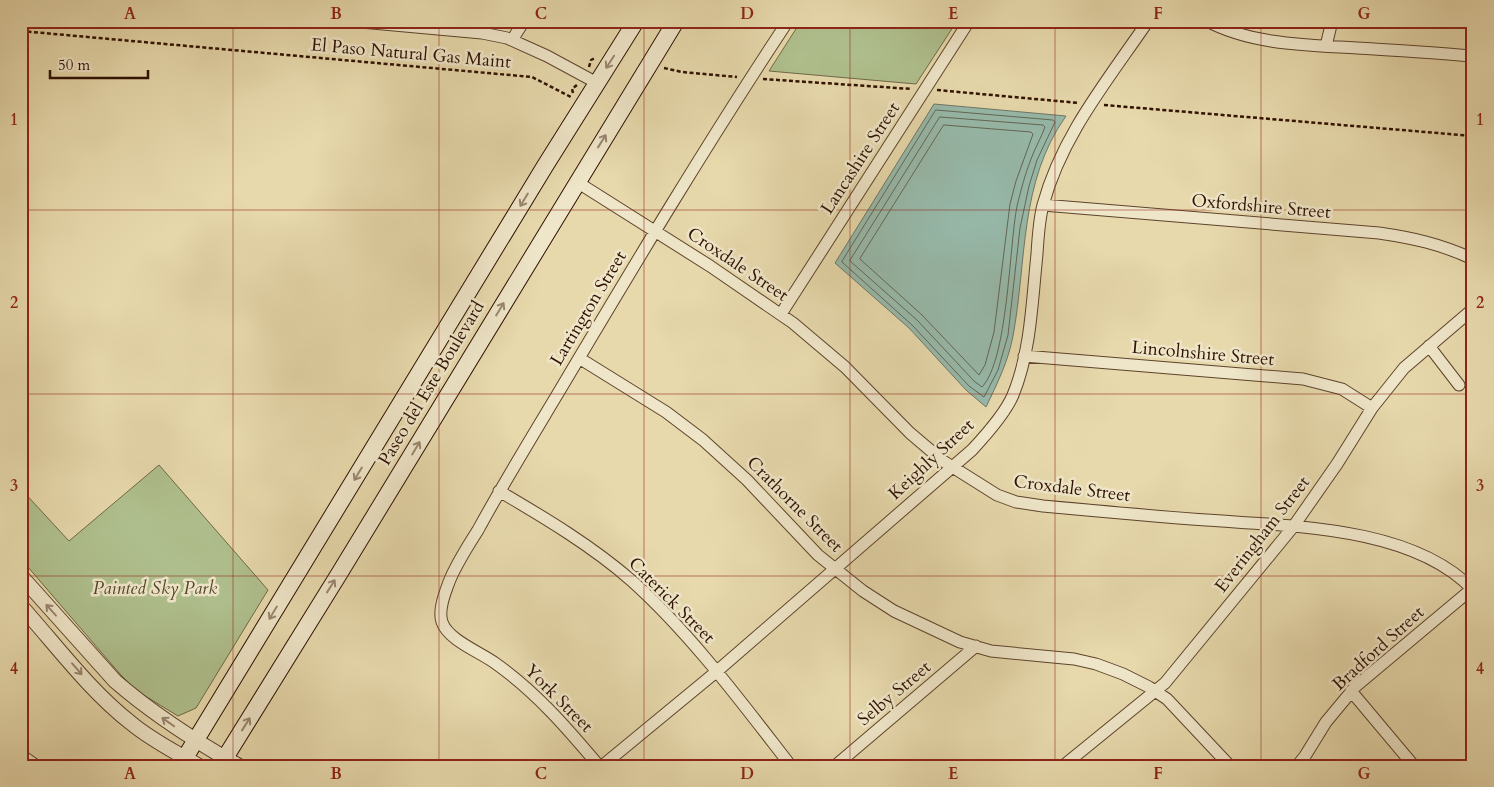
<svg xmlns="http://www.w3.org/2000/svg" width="1494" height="787" font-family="Cardo,serif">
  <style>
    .green { fill: #afc08e; stroke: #6f6847 }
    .water { fill: #97baab; stroke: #6d7667 }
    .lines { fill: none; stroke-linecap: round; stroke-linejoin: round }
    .shore { stroke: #636656; stroke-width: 1 }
    .minor-casing { stroke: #5d432b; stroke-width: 13 }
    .tertiary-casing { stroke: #5d432b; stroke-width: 16 }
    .secondary-casing { stroke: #2f1100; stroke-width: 18 }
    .path { stroke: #2f1100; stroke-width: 2.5; stroke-dasharray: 4 2.5; stroke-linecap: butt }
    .minor { stroke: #efe6c9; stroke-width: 11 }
    .tertiary { stroke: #efe6c9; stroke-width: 14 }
    .secondary { stroke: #efe6c9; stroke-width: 16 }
    .oneway { stroke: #99866f }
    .grid { fill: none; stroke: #8f2418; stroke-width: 1; stroke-opacity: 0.55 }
    .labels { text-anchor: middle; stroke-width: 5; stroke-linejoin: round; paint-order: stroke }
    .street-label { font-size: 18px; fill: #2f1100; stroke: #efe6c9 }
    .park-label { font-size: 18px; font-style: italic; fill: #55462b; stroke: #efe6c9 }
    .neatline { fill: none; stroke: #8f2418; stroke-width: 2 }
    .grid-label { font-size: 16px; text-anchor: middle; font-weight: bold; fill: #8f2418 }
  </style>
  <rect width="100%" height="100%" fill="#e7d9ac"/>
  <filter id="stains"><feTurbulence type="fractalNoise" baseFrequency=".004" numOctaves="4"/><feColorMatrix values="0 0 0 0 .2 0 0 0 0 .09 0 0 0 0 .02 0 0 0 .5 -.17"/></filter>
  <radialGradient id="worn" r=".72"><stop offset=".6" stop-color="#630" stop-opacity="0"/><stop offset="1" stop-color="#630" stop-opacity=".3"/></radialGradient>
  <path class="green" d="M801,21H957L916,84L769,71Z
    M159,465L268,590L196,708L178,716L137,691L120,674L21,559V489L69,541Z"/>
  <path class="water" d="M934,104L1066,116C1019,182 1027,261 1013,336C1008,362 997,384 986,407L966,390L909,328L835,263Z"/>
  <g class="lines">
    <path class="shore" d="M936,110L1053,120L1055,122L1037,160L1029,186L1020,228L1008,335L998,370L984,397L969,386L912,325L842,262Z
      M940,117L1043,125L1045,127C1041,138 1035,148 1031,159C1025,174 1021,190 1017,206C1009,248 1008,359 982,387L974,381L917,320L850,261Z
      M944,125L1031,132L1033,134L1016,181L1010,204L994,332L985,365L979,375L922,315L860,259Z"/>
    <defs>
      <path id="minor" d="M350,21L482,33L507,38L547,56L597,83
        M1207,21C1252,45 1308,45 1357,48C1396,50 1434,53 1473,56
        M512,40L524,21
        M1326,46L1332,21
        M577,182L710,266L793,323L845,367L910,433L943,461L997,495L1016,502L1043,506C1097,511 1151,516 1206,520C1288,526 1413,526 1473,590
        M1043,205L1379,233C1413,238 1441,244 1473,259
        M781,314L969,21
        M1429,346L1459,385
        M1024,356L1303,379L1342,389L1372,408
        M579,358L666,412L703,440L747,480L818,555L863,591L894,611L960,642L991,651L1074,659L1096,664L1123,674L1149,687L1167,699L1230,766
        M499,491C545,518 592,546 632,581C691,634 742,703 791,766
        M1351,691L1414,766
        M21,755L37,766
        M599,766C567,728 536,692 495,663C480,652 448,640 442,622C438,610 445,593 449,582C456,564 468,546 478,530C503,484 530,440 557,395C632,269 707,143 788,21
        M602,766L716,672L972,450C985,436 1006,412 1013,395C1031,351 1032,301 1037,254C1038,237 1039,220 1043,205C1062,135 1108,80 1148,21
        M835,766L976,646
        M1063,766L1165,683L1293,527L1337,464L1372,408L1404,368L1473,309
        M1297,766L1305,756L1326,722L1356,686L1473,588"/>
      <path id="tertiary" d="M21,576L115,681C153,714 195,741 239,766
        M21,606C56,645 89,690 131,723C151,740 176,752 199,766"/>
      <path id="secondary" d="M180,766L545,166L636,21
        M220,766L339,574L676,21"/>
    </defs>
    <use href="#minor" class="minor-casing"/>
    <use href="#tertiary" class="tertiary-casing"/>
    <use href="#secondary" class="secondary-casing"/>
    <path class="path" d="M21,31L532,77L571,97
      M589,67L591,60L595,58
      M664,68L682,72L737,77
      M763,79L912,89
      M937,90L1079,103
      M573,93L572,89L578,84
      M1104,105L1473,136"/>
    <use href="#minor" class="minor"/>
    <use href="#tertiary" class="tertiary"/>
    <use href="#secondary" class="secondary"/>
  </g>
  <defs><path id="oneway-shaft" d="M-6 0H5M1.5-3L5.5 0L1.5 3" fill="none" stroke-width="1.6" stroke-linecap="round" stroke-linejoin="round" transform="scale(1.25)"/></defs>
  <g class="oneway">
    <use href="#oneway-shaft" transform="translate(610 62) rotate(123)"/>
    <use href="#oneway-shaft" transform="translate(602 141) rotate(-58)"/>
    <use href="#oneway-shaft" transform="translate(524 200) rotate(121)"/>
    <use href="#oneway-shaft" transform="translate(500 309) rotate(-59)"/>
    <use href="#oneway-shaft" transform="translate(416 448) rotate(-59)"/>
    <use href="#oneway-shaft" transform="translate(358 474) rotate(121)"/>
    <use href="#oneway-shaft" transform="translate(331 586) rotate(-58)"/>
    <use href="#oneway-shaft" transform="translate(51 610) rotate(-132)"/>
    <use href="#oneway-shaft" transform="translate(273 613) rotate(121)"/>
    <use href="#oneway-shaft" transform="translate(77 669) rotate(49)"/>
    <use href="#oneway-shaft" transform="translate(168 722) rotate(-145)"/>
    <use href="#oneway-shaft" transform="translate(246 724) rotate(-58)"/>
  </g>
  <path class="grid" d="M233,21V766M439,21V766M644,21V766M850,21V766M1055,21V766M1261,21V766M21,210H1473M21,394H1473M21,576H1473"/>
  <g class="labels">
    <g class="street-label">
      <text transform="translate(411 53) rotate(5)" y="6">El Paso Natural Gas Maint</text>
      <text transform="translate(860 158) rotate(-57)" y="6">Lancashire Street</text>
      <text transform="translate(1261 206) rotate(5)" y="6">Oxfordshire Street</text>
      <text transform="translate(738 264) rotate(34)" y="6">Croxdale Street</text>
      <text transform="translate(588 308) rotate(-59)" y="6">Lartington Street</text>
      <text transform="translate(1203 353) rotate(5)" y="6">Lincolnshire Street</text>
      <text transform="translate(431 383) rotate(-59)" y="6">Paseo del Este Boulevard</text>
      <text transform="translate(931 459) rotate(-43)" y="6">Keighly Street</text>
      <text transform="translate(1072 488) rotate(7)" y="6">Croxdale Street</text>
      <text transform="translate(795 504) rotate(45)" y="6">Crathorne Street</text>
      <text transform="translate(1262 534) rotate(-52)" y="6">Everingham Street</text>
      <text transform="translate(672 600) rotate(45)" y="6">Caterick Street</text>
      <text transform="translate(1378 648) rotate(-42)" y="6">Bradford Street</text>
      <text transform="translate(894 693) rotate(-40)" y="6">Selby Street</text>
      <text transform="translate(559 698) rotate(45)" y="6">York Street</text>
    </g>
    <g class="park-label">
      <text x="155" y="594">Painted Sky Park</text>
    </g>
  </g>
  <rect width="1494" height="787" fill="none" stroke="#e7d9ac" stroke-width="55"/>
  <path d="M50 70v8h98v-8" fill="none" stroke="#2f1100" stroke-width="2.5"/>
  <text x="58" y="70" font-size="15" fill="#2f1100" stroke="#efe6c9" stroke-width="4" paint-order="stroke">50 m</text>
  <rect x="28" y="28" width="1438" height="732" class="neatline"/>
  <g class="grid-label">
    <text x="130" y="19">A</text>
    <text x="336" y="19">B</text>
    <text x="541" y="19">C</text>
    <text x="747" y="19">D</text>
    <text x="953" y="19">E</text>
    <text x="1158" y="19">F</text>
    <text x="1364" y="19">G</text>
    <text x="14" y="125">1</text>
    <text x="1480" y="125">1</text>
    <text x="14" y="308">2</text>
    <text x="1480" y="308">2</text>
    <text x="14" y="491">3</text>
    <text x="1480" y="491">3</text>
    <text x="14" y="674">4</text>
    <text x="1480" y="674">4</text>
    <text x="130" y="779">A</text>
    <text x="336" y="779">B</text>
    <text x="541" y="779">C</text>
    <text x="747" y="779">D</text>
    <text x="953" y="779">E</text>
    <text x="1158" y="779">F</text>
    <text x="1364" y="779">G</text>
  </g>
  <rect width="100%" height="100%" filter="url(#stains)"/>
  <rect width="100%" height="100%" fill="url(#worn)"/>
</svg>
